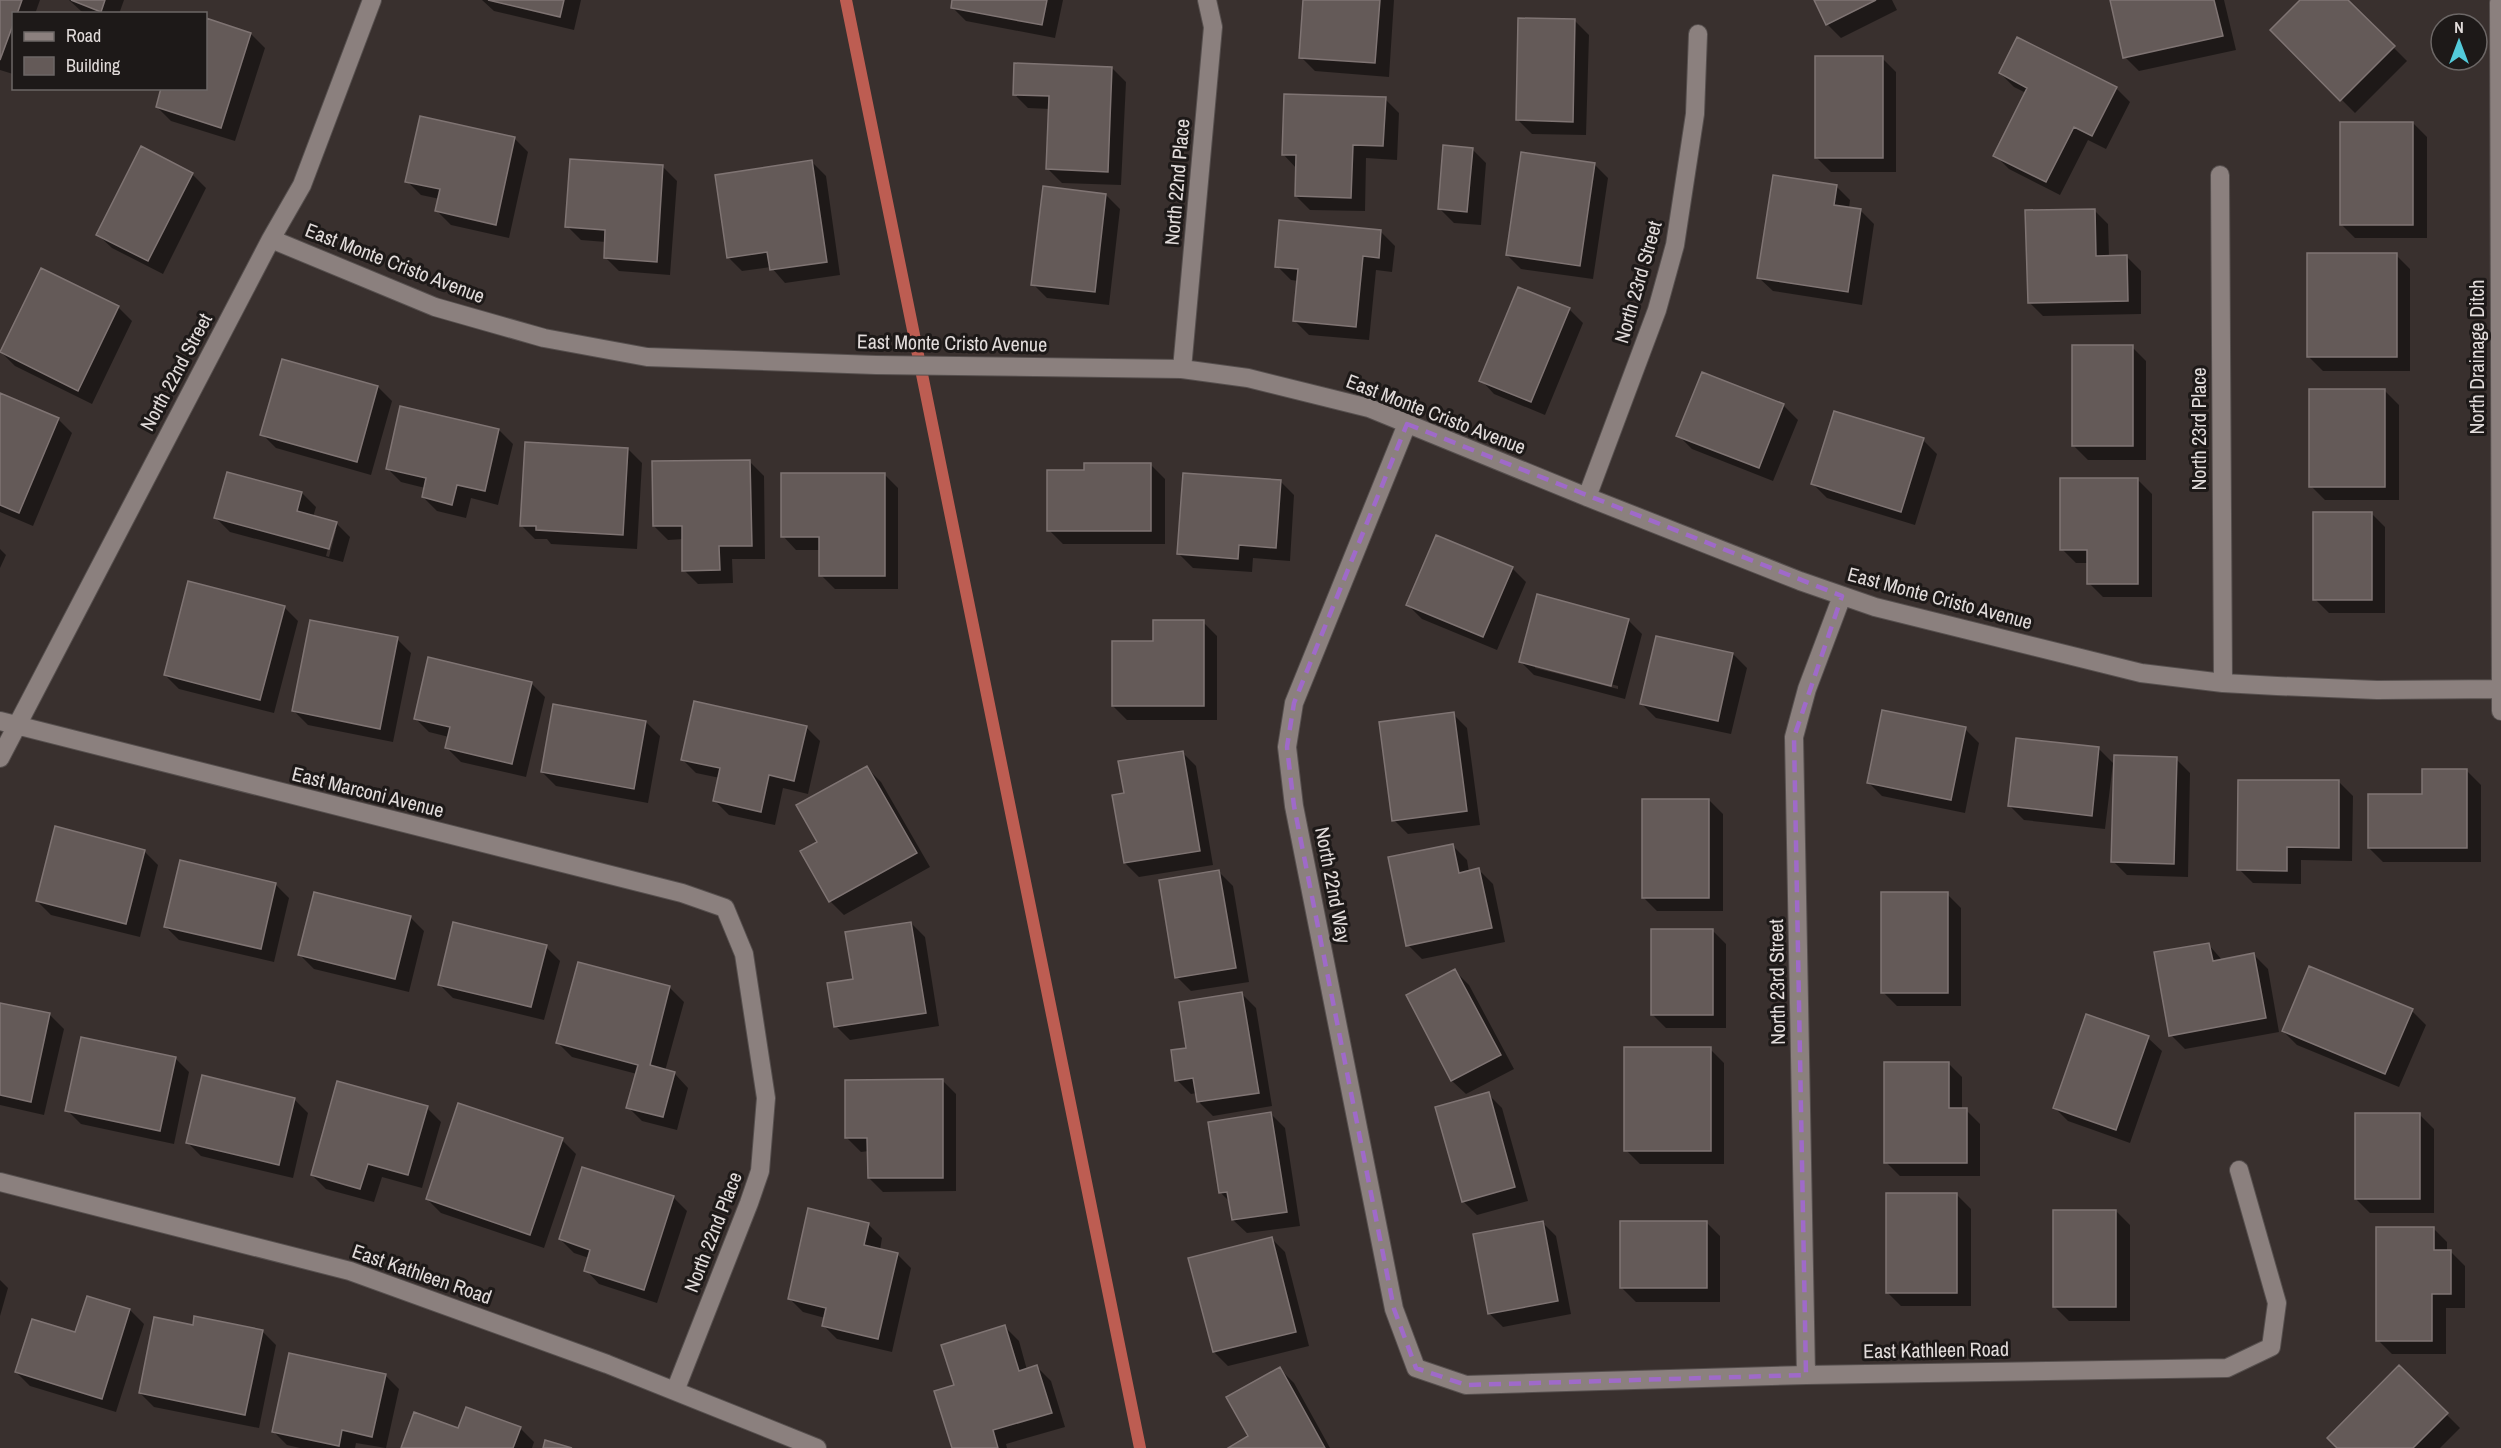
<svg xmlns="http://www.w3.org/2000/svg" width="2501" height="1448" font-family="'Archivo Narrow',sans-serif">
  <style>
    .shadow { fill: #0007; fill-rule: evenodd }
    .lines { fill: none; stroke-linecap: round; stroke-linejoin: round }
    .stream { stroke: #bd5d52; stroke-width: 12 }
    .building { fill: #645a58; stroke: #7f7473; stroke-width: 1.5 }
    .minor-casing { stroke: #564f4e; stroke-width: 20 }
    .minor { stroke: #8b807e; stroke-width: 18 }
    .marked { fill: none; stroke: #9f6ac9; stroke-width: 4.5; stroke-dasharray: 12 8; stroke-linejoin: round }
    .labels { text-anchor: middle; stroke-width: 6; stroke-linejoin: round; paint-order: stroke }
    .street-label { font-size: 20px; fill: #e2dcdb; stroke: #1d1918 }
  </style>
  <rect width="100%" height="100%" fill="#39302e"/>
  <path class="shadow" d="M0,0H40L35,14H14L13,74L0,70Z
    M69,0H124L119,14H86L81,11Z
    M482,0H581L574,30L494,11Z
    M954,0H1063L1055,38L966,21L952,7Z
    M1305,0H1394L1389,77L1315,71L1301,57Z
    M1815,0H1892L1897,10L1841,38L1827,24Z
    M2112,0H2224L2236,50L2139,71L2125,57Z
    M2302,0H2346L2407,61L2355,113L2272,30Z
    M206,20L251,34L265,48L235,141L171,121L157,107L206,88Z
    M1575,21L1589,35L1586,135L1532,134L1518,120Z
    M1882,58L1896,72V172H1831L1817,158Z
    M1112,68L1126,82L1121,185L1062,183L1048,169L1050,109L1028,108L1014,94Z
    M2000,73L2116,88L2130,102L2106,149L2088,140L2060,195L2009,169L1995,155L2026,93L2014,87Z
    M1385,99L1399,113L1397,160L1366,158L1365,211L1310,210L1296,196L1297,169L1283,154Z
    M2413,123L2427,137V238H2355L2341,224Z
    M514,138L528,152L509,238L451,225L437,211L440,199L421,195L407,181Z
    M1472,149L1486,163L1481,225L1454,223L1440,209Z
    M812,162L826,176L840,275L785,283L771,267L742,271L728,257Z
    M1594,164L1608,178L1593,279L1521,269L1507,255Z
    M663,167L677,181L670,275L619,271L605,257L606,242L581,240L567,226Z
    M192,174L206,188L163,274L112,248L98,235Z
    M1836,186L1850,200L1849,208L1860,210L1874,224L1862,305L1773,291L1759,278Z
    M1106,195L1120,209L1109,305L1047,298L1033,284Z
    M2094,210L2108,224L2109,257H2127L2141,271V314L2043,316L2029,302Z
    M1381,232L1395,246L1392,272L1376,270L1369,340L1309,335L1295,321L1298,281L1291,280L1277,266Z
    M2396,255L2410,269V371H2323L2309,357Z
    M42,270L118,307L132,321L92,404L15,366L1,352Z
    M1569,309L1583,323L1545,415L1494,394L1481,380Z
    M2132,347L2146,361V460H2088L2074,446Z
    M283,360L378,387L392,401L371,475L276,448L262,434Z
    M1703,374L1784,406L1798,420L1773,481L1692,449L1678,435Z
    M2385,391L2399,405V500H2325L2311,486Z
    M0,395L58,419L72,433L33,526L0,512Z
    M499,430L513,444L498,505L471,498L466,518L437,511L423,497L425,488L401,482L387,468Z
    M1923,440L1937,454L1915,525L1827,498L1813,484Z
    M628,449L642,463L637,549L551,544L547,539H535L521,525Z
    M750,462L764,476L765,559H732L733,583L698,584L684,570V539L668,540L654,526Z
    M1151,465L1165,479V544H1063L1049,530L1085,471Z
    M884,474L898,488V589H835L821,575V550H796L783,536Z
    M2138,480L2152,494V597H2103L2089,583V563H2076L2062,549Z
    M1280,481L1294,495L1290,561L1253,558L1252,572L1193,568L1179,554Z
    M302,493L316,507L313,517L336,523L350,537L343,562L230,532L216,518ZM333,530H336L329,557L326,556Z
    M2371,513L2385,527V613H2329L2315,599Z
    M0,549L6,555L0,568Z
    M1512,568L1526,582L1497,650L1422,619L1408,605Z
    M284,607L298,621L274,713L179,689L165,675Z
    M1628,620L1642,634L1625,699L1534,675L1520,661ZM1535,664L1618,686V689L1535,668Z
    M1203,622L1217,636V720H1127L1113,706L1154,642Z
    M397,639L411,653L393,742L308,725L294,711Z
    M1733,654L1747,668L1731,734L1656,718L1642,704Z
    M531,683L545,697L526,777L461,762L447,748L449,737L429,732L415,718Z
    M1453,714L1467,728L1480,825L1408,834L1394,820Z
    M646,722L660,736L648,803L556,786L542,772Z
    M806,727L820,741L808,794L783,788L775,825L729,815L715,801L720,778L696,773L682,759Z
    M1965,729L1979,743L1965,813L1882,796L1868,782Z
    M2099,749L2113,763L2105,829L2024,820L2010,806Z
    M1182,752L1196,766L1213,865L1139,877L1125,863L1126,795Z
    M2176,759L2190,773L2188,877L2127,875L2113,861Z
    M867,768L881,782L930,867L844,915L830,901L819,842Z
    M2467,771L2481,785V862H2383L2369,848L2423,795Z
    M2339,782L2353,796L2352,861L2301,860V884L2253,883L2239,869Z
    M1709,800L1723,814V911H1657L1643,897Z
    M1453,846L1467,860L1469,872L1479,870L1493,884L1505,942L1422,959L1408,945Z
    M144,851L158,865L140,937L51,915L37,901Z
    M1219,872L1233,886L1249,982L1191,991L1177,977Z
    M275,884L289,898L274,962L179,940L165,926Z
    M1947,894L1961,908V1006H1897L1883,992Z
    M410,917L424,931L409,992L314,969L300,955Z
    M911,923L925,937L939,1026L850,1040L836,1026L854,980Z
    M1712,930L1726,944V1028H1666L1652,1014Z
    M2208,944L2223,961L2254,955L2268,969L2279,1032L2185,1049L2171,1035Z
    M546,947L560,961L544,1020L453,998L439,984Z
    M579,964L670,988L684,1002L665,1071L675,1074L688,1088L677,1130L642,1121L628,1107L637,1074L572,1057L558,1043Z
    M1455,971L1469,985L1514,1069L1466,1094L1452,1081L1408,996Z
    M1242,994L1256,1008L1272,1106L1213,1116L1199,1102L1197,1093L1191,1094L1177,1080L1188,1049Z
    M0,1004L50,1015L64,1029L44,1115L0,1105Z
    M2412,1011L2426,1025L2399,1087L2297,1045L2283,1031Z
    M2148,1038L2162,1051L2130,1143L2068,1121L2054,1107Z
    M1710,1049L1724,1063V1164H1640L1626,1150Z
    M175,1058L189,1072L174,1144L81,1124L67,1110Z
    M1948,1063L1962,1077V1110H1966L1980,1124V1176H1900L1886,1162Z
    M942,1080L956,1094V1191L883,1192L869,1178V1151L861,1152L847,1138Z
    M1488,1094L1502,1108L1528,1201L1477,1215L1463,1201Z
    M294,1099L308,1113L293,1178L201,1156L187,1142Z
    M427,1108L441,1122L422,1188L382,1177L374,1202L326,1189L312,1175Z
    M1271,1114L1285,1128L1300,1226L1247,1233L1233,1220L1231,1203L1221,1193Z
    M2420,1115L2434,1129V1213H2370L2356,1199Z
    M562,1140L576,1154L544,1248L441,1213L427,1199Z
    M1957,1195L1971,1209V1306H1901L1887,1292Z
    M673,1197L687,1211L657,1303L599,1284L586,1270L589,1258L574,1253L560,1239Z
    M2116,1211L2130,1225V1321H2069L2055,1307Z
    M1542,1222L1556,1236L1571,1314L1503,1327L1489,1313Z
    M1706,1222L1720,1236V1302H1636L1622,1288Z
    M868,1224L882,1238L880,1250L897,1254L911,1268L892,1352L837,1339L823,1325L825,1318L803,1312L789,1298Z
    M2433,1228L2447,1242V1252H2451L2465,1266V1308H2446V1354H2392L2378,1340Z
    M1271,1238L1285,1252L1309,1346L1228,1366L1214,1352Z
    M0,1280L8,1288L0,1316Z
    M130,1310L144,1324L116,1412L30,1386L16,1372L76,1334Z
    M194,1327L262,1331L276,1345L259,1428L154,1407L140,1393Z
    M1005,1327L1019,1341L1027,1370L1037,1367L1051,1381L1065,1427L1006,1444L1007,1448H953L956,1386Z
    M2399,1367L2460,1428L2440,1448H2339Z
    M1280,1369L1294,1383L1330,1448H1230L1250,1437Z
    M385,1375L399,1389L386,1448L356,1443L355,1448H300L287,1445L273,1431Z
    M520,1428L534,1442L532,1448H402L459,1430Z"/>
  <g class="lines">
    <path class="stream" d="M846,0L1140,1448"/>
  </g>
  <path class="building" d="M0,0H22L17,14H14V22L0,60Z
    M71,0H105L101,12Z
    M488,0H564L560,17Z
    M952,0H1047L1042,25L951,8Z
    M1303,0H1380L1375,63L1299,58Z
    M1814,0H1876L1826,25Z
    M2110,0H2214L2223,36L2123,58Z
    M2300,0H2348L2395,46L2340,101L2270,30Z
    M206,18L251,33L221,128L156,107L161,88H206Z
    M1518,18L1575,19L1573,122L1516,120Z
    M2017,37L2117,87L2092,136L2074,127L2046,182L1993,156L2027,88L1999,73Z
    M1815,56H1883V158H1815Z
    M1014,63L1112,67L1108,172L1046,169L1049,96L1013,95Z
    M1284,94L1386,97L1383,146L1353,145L1351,198L1295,196L1296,155H1282Z
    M420,116L515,137L496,225L435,211L440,189L405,182Z
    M2340,122H2413V225H2340Z
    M1443,145L1473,148L1467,212L1438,209Z
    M141,146L193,173L148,261L96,235Z
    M1521,152L1595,163L1580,266L1506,255Z
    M570,159L663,165L657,262L604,258L605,230L565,227Z
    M812,160L827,262L770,270L767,252L727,258L715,175Z
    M1773,175L1837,185L1834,205L1861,209L1848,292L1757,278Z
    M1043,186L1106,194L1095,292L1031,285Z
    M2095,209L2096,256L2127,255L2128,301L2028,303L2025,210Z
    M1279,220L1381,230L1379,258L1363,256L1356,327L1293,321L1298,269L1275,267Z
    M2307,253H2397V357H2307Z
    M41,268L119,306L78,391L0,352Z
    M1518,287L1570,308L1531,402L1479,381Z
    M2072,345H2133V446H2072Z
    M282,359L378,386L357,462L260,435Z
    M1702,372L1784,404L1759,468L1676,436Z
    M2309,389H2385V487H2309Z
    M0,393L59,418L19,513L0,505Z
    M400,406L499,429L485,491L457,485L452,505L422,497L426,478L386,469Z
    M1834,411L1924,438L1901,512L1811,484Z
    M525,442L628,448L623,535L536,530V526H520Z
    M750,460L752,546H719L720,570L682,571V526H653L652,461Z
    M1084,463H1151V531H1047V470H1084Z
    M227,472L302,492L297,511L337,522L329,549L214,518Z
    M781,473H885V576H819V537H781Z
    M1183,473L1281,480L1276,548L1239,545L1238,559L1177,554Z
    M2060,478H2138V584H2087V550H2060Z
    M2313,512H2372V600H2313Z
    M1436,535L1513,567L1483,637L1406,605Z
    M188,581L285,606L260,700L164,675Z
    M1537,594L1629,619L1611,686L1519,662Z
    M310,620L398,637L380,729L292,711Z
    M1153,620H1204V706H1112V641H1153Z
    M1656,636L1733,653L1718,721L1640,704Z
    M428,657L532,682L512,764L445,748L450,727L414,719Z
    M694,701L807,726L794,781L769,775L761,812L713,801L720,768L681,760Z
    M553,704L646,721L634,789L541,772Z
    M1882,710L1966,727L1951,800L1867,783Z
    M1454,712L1467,811L1392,821L1379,722Z
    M2016,738L2099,747L2092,816L2008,806Z
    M1183,751L1200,851L1124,863L1112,795L1124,793L1118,761Z
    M2114,755L2177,757L2174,864L2111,862Z
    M867,766L917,853L829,902L800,851L817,842L796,805Z
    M2422,769H2467V848H2368V794H2422Z
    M2238,780H2339V848L2287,847V871L2237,870Z
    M1642,799H1709V898H1642Z
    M55,826L145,850L126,924L36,901Z
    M1453,844L1459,873L1479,868L1492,928L1406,946L1388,857Z
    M180,860L276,883L261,949L164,927Z
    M1219,870L1236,968L1175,978L1159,880Z
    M314,892L411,916L395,979L298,955Z
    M1881,892H1948V993H1881Z
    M453,922L547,945L531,1007L438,985Z
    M911,922L926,1013L834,1027L827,983L853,979L845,932Z
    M1651,929H1713V1015H1651Z
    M2209,943L2213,961L2254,953L2266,1018L2169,1036L2154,952Z
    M578,962L670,986L650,1065L675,1072L663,1117L626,1108L638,1065L556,1043Z
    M2309,966L2413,1009L2385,1074L2282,1031Z
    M1455,969L1501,1055L1451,1081L1406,995Z
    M1242,992L1259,1093L1197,1102L1193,1078L1175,1081L1171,1050L1186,1048L1179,1002Z
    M0,1003L50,1013L31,1102L0,1095Z
    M2086,1014L2149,1036L2116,1130L2053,1108Z
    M81,1037L176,1057L160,1131L65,1111Z
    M1624,1047H1711V1151H1624Z
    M1884,1062H1949V1108H1967V1163H1884Z
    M202,1075L295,1098L279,1165L186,1143Z
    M943,1079V1178H868L867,1138H845V1080Z
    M337,1081L428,1106L408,1175L368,1164L360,1189L311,1175Z
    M1489,1092L1515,1187L1462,1202L1435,1107Z
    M458,1103L563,1138L530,1235L426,1199Z
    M1271,1112L1287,1212L1232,1220L1227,1192L1219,1193L1208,1122Z
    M2355,1113H2420V1199H2355Z
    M582,1167L674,1196L644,1290L584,1271L590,1250L559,1239Z
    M1886,1193H1957V1293H1886Z
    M808,1208L869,1223L864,1245L898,1253L878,1339L822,1326L826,1308L788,1299Z
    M2053,1210H2116V1307H2053Z
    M1543,1221L1558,1301L1488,1314L1473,1234Z
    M1620,1221H1707V1288H1620Z
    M2376,1227H2434V1250H2451V1294H2432V1341H2376Z
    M1272,1237L1296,1332L1213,1352L1188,1258Z
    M87,1296L130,1309L102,1399L15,1372L32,1319L75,1332Z
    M194,1316L263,1330L245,1415L139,1393L154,1317L193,1325Z
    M1005,1325L1019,1371L1037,1365L1052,1413L993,1430L998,1448H952L934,1391L954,1385L941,1345Z
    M289,1353L386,1374L372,1437L342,1430L339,1446L272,1432Z
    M2399,1365L2448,1413L2413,1448H2337L2327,1438Z
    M1280,1367L1325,1448H1228L1248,1436L1226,1397Z
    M466,1407L521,1427L513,1448H401L414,1412L458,1428Z
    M545,1440L572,1448H543Z"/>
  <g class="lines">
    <defs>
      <path id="minor" d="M2499,3L2501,711
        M2220,175L2223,683
        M271,239L435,307L544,338L647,357L876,365L1182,369L1248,378L1369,408L1587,497L1800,581L1875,607L2141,673L2223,683L2277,686L2377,690L2501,689
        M1182,369L1213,27L1207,0
        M1407,424L1294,703L1287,747L1294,806L1394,1309L1416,1368L1466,1385L1806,1375L2227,1368L2271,1347L2277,1303L2239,1170
        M1587,497L1657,310L1675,245L1695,114L1698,34
        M0,721L682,893L725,908L744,954L766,1098L760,1171L749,1203L675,1391
        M0,758L271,239L302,185L372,0
        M0,1182L350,1271L607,1364L817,1448
        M1806,1375L1794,737L1807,689L1842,596"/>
    </defs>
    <use href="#minor" class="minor-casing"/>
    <use href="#minor" class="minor"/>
  </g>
  <path class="marked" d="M1407,424L1842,596L1794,737L1806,1375L1466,1385L1416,1368L1394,1309L1294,806L1287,747L1294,703Z"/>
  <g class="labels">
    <g class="street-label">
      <text transform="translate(1177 182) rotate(-85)" y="7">North 22nd Place</text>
      <text transform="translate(395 263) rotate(21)" y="7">East Monte Cristo Avenue</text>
      <text transform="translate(1638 282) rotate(-74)" y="7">North 23rd Street</text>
      <text transform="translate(952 343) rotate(1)" y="7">East Monte Cristo Avenue</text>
      <text transform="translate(2477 357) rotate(-90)" y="7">North Drainage Ditch</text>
      <text transform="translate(176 372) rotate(-62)" y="7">North 22nd Street</text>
      <text transform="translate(1436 414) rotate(21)" y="7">East Monte Cristo Avenue</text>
      <text transform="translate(2199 429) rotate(-90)" y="7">North 23rd Place</text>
      <text transform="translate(1940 598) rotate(15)" y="7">East Monte Cristo Avenue</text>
      <text transform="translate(368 792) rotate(14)" y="7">East Marconi Avenue</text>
      <text transform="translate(1333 885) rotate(79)" y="7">North 22nd Way</text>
      <text transform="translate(1777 982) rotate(-91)" y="7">North 23rd Street</text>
      <text transform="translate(713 1232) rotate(-69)" y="7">North 22nd Place</text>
      <text transform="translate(422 1274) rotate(19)" y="7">East Kathleen Road</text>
      <text transform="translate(1936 1350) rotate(-1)" y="7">East Kathleen Road</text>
    </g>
  </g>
  <rect x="12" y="12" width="195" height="78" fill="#1d1918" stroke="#6c6766" stroke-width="1.5"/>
  <rect x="24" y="32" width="30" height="9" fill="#8b807e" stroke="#6c6766" stroke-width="1.5"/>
  <text x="66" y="42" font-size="18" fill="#e2dcdb">Road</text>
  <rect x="24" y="57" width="30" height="18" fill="#645a58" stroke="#6c6766" stroke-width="1.5"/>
  <text x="66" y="72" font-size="18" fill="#e2dcdb">Building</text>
  <g transform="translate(2459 42)"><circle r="28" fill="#1d1918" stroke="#6c6766" stroke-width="1.5"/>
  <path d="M0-4.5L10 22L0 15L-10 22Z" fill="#53cbdb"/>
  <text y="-9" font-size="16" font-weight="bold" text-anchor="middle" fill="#e2dcdb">N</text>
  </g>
</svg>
